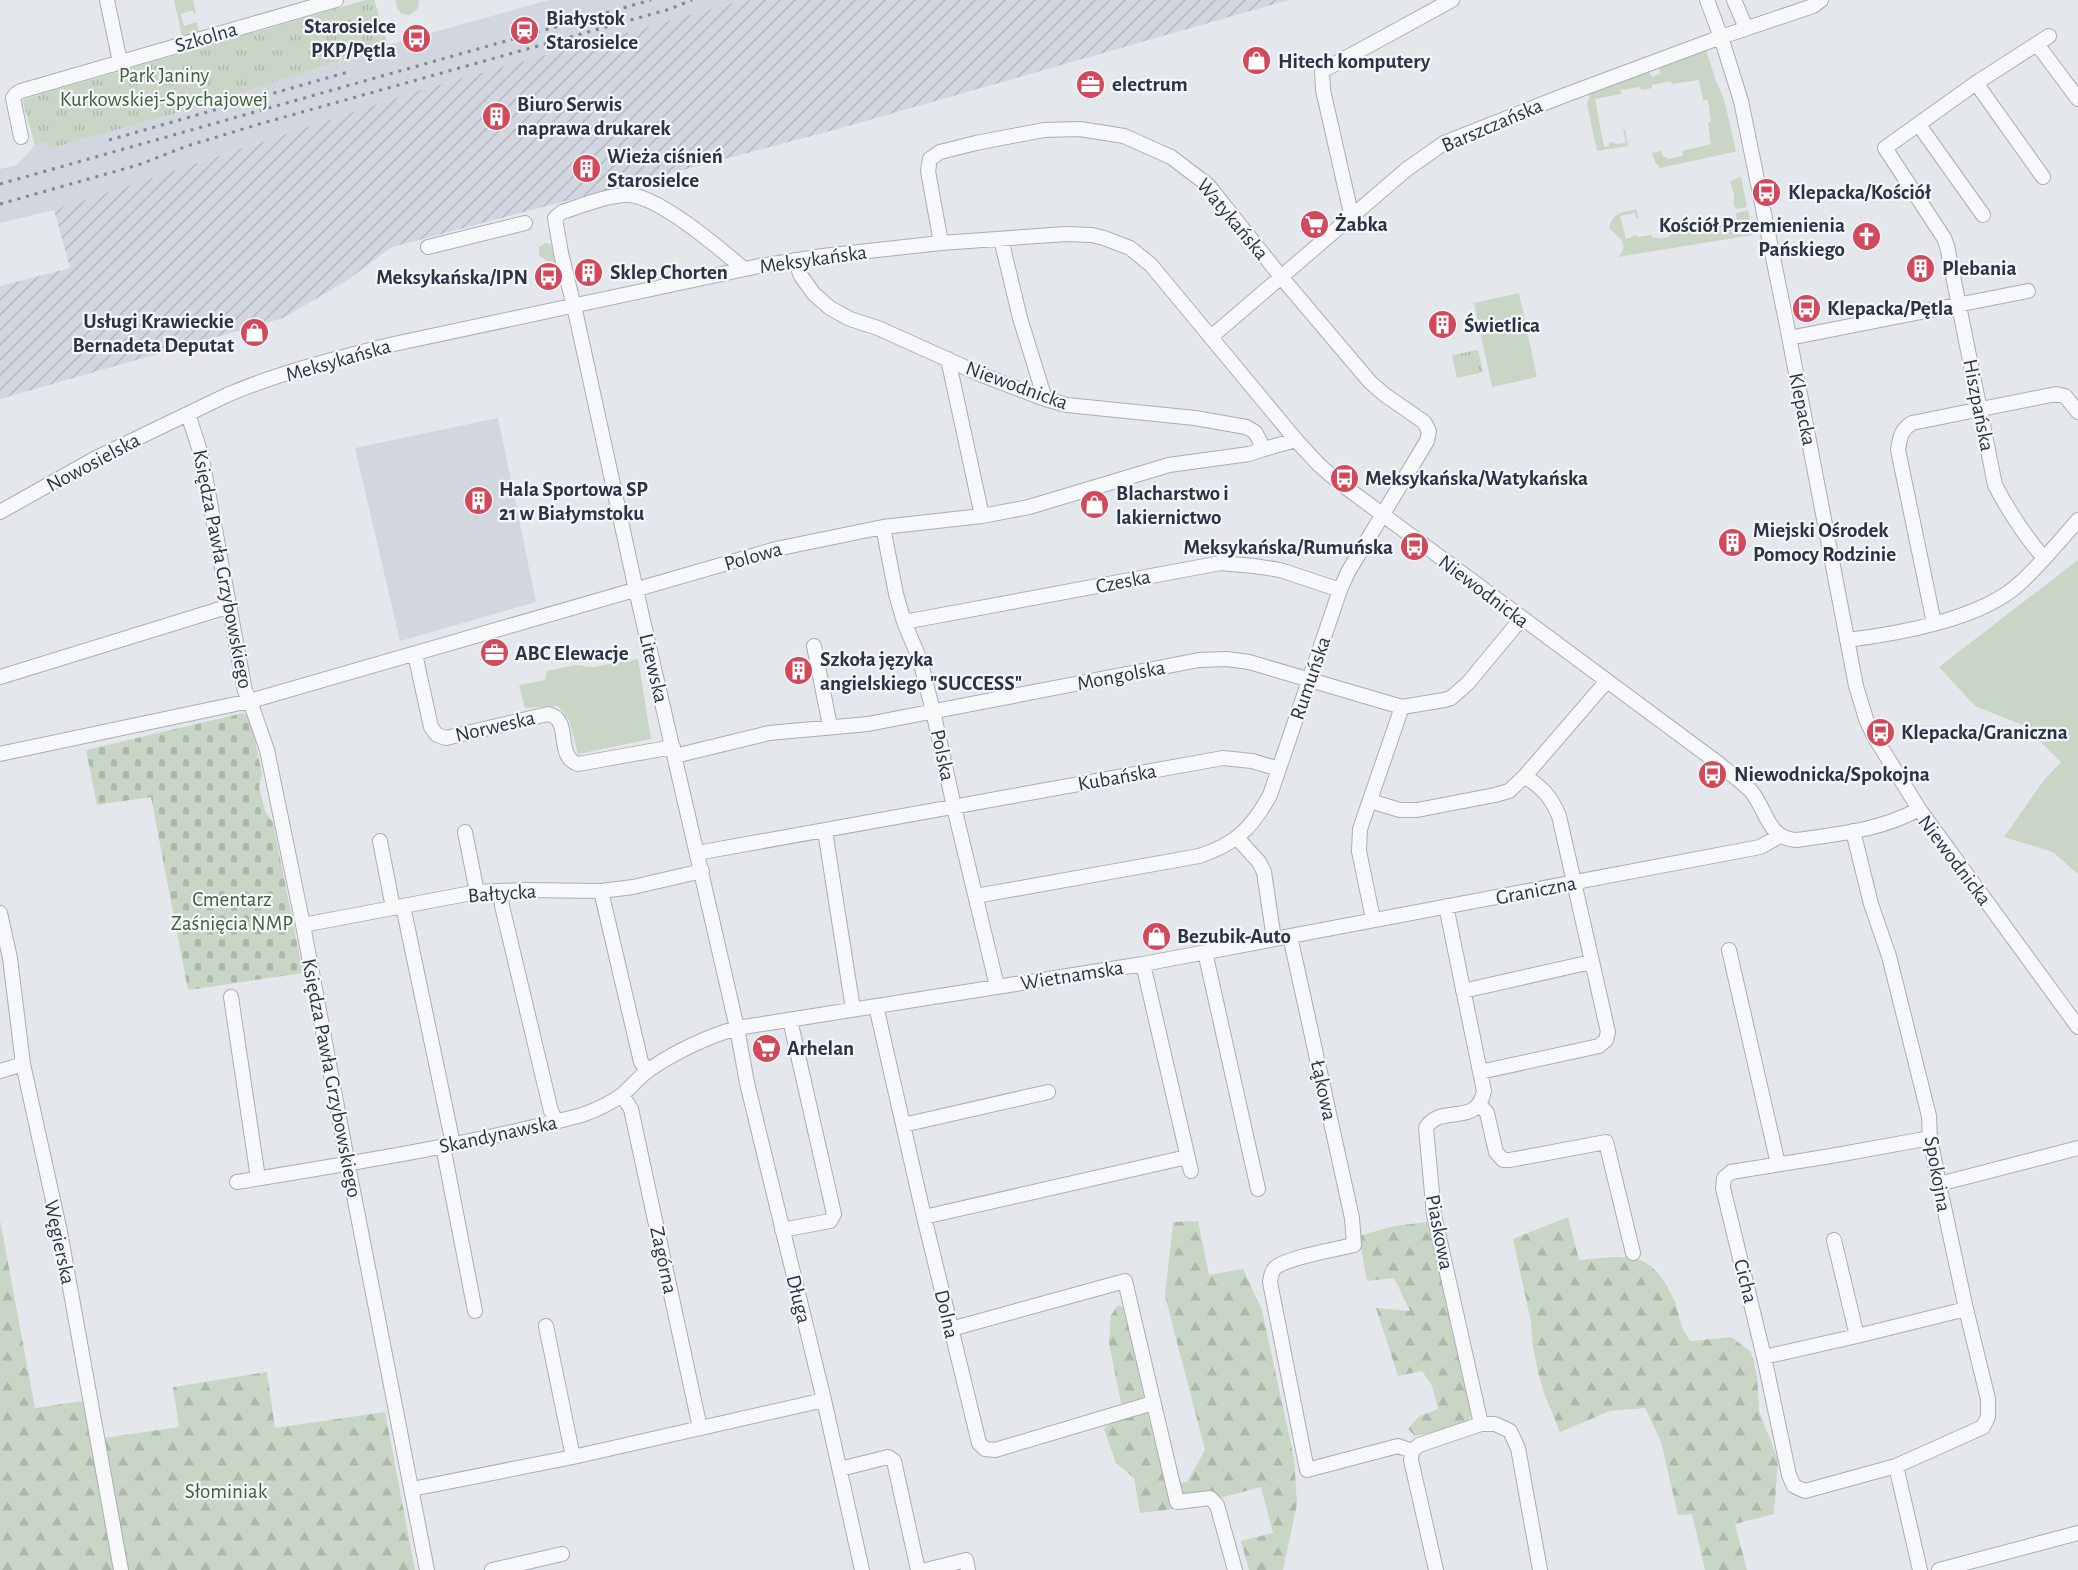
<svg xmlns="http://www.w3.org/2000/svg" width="2078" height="1570" font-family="'Alegreya Sans',sans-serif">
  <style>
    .built { fill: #d2d6de }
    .industrial { fill: url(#industrial-furrows) }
    .green { fill: #c9d6c5 }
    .forest { fill: url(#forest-firs) }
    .cemetery { fill: url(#cemetery-stones) }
    .park { fill: url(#park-tufts) }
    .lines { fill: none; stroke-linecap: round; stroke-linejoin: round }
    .minor-casing { stroke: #a9aeb7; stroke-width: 16 }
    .minor { stroke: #f7f8fa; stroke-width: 14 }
    .rail { stroke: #7d8696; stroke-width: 3; stroke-dasharray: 3 6; stroke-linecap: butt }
    .labels { text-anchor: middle; stroke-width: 4.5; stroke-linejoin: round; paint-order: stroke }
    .poi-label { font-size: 21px; font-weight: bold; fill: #2b3445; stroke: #f4f6f9; text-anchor: start }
    .street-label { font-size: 21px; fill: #2b3445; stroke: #f4f6f9 }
    .park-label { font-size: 21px; fill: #3f6138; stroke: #f4f6f9 }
  </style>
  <defs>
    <pattern id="industrial-furrows" width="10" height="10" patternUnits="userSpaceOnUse" patternTransform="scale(1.5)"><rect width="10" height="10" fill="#d2d6de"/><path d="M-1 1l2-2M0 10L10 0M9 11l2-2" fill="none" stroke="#b4b8c0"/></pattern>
    <pattern id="forest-firs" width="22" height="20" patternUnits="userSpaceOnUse" patternTransform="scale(1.5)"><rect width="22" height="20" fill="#c9d6c5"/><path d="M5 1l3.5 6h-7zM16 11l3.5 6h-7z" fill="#adb8ab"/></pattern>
    <pattern id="cemetery-stones" width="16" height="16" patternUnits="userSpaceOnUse" patternTransform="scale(1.5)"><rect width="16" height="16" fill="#c9d6c5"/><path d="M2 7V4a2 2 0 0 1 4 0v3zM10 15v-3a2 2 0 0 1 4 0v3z" fill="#adb8ab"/></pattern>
    <pattern id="park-tufts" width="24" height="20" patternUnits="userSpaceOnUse" patternTransform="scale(1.5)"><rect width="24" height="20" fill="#c9d6c5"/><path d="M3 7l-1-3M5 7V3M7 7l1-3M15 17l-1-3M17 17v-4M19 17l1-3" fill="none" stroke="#adb8ab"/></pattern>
  </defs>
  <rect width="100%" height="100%" fill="#e4e7ec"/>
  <path class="built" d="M549,0H744L420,90L54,210L0,223V169L17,165L35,145L45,142L48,149L188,110L388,45Z
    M498,418L536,602L400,641L355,448Z"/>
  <path class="industrial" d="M744,0H1289L834,130L392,247L346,281L283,318L0,399V286L70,268L54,210L420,90Z"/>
  <path class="green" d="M174,0H193L196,14H194L193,10L181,14L184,26L197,22L199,32L182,37Z
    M396,0H419L418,8L410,15L402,14L397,8Z
    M1706,50L1716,81L1724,99L1736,151L1734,152L1660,168L1655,162L1652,153L1661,151L1663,157H1666L1668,159L1683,156L1682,151L1711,144L1708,123L1711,122L1708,100H1703L1699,80L1672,84L1671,81L1652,85V88L1641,90L1640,87L1621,90V94L1595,99L1604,147L1609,146V143L1614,142L1615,144L1626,143L1623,128L1625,130L1628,146L1597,151L1587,104L1590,94L1649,72L1652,77L1660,74L1659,68Z
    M1741,177L1747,207L1737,209L1734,206V194L1730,181Z
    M1636,209L1639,218H1636L1635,213L1620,216L1626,239L1636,235L1637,237L1652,235L1653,238L1657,237L1658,239L1669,237V235L1673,234V231L1683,229L1684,232H1688V233L1700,231V229L1704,228L1703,226L1730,219L1733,223H1737L1736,213L1748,210L1753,235L1617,257L1621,254L1624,247L1621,239L1609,228C1614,211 1621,213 1636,209Z
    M545,243L551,244L556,266L539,256V247Z
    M1519,293L1537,377L1492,387L1474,303Z
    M2078,560V874L2053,852L2004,837L2044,780L2061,762L2025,726L1975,706L1939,667Z
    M638,659L651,739L578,754L569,720L558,706L525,708L519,685L545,680L547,671L575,665L593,667Z"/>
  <path class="forest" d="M1568,1217L1579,1260C1630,1256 1651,1248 1675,1302C1681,1318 1679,1327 1691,1341L1731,1337L1751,1352L1757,1375L1759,1411L1778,1460L1774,1514L1735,1524L1747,1570H1705L1692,1514L1678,1515L1661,1442L1645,1408L1610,1411L1560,1432L1544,1393L1539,1376L1533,1347L1531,1322L1513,1239Z
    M0,1220L35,1408L83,1401L91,1440L179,1427L173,1387L267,1372L275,1428L385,1412L415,1570H0Z
    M1198,1221L1209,1275L1243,1269L1262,1310L1294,1458L1297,1504L1283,1570H1249L1241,1541L1273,1533L1261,1487L1183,1508L1140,1513L1134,1478L1116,1463L1104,1429L1123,1412L1109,1343L1111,1315L1118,1305L1127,1309L1146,1408L1166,1484L1187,1482L1205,1450L1165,1296L1173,1222Z
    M1428,1222L1473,1412L1465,1425L1447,1430L1415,1436L1408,1429L1418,1417L1438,1409L1432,1386L1422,1371L1398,1376L1376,1308L1410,1311L1394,1278L1367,1281L1359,1236L1394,1226Z"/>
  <path class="cemetery" d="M243,713L250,717L262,774L259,787L265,811L273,823L303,973L188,990L151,797L97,805L86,750Z"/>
  <path class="park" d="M366,0H374L388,45L188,110L48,149L45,142L35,145L23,103L24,99Z
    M1478,350L1483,372L1457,378L1452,355Z"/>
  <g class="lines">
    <defs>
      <path id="minor" d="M107,0L120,62
        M1707,0L1721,37L1741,101L1786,321L1856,686L1866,719L1874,736L1919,809L2078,1027
        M1734,0L1746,28
        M2037,44L2078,99
        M1976,83L2043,177
        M1919,125L1983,215
        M21,137L13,98L16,94L21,91L336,0
        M1349,220L1350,209L1323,90L1322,71L1452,0
        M1001,239L1020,318L1045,399
        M941,243L928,171L930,159L940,152L976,143L1044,130L1080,129L1124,136L1171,157L1208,185L1282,278L1370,382L1385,395L1424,422L1429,431L1427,441L1348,572L1340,590L1270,795C1252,828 1236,844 1199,856L976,896
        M428,247L525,223
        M795,260L801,276L814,294L830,308L850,319L878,328L982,375L1045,399L1067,405L1195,418L1246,427L1255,432L1264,449L1296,440
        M744,269C719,248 660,197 629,195C610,194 581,206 562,212L555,218L561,253L576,315L636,590L737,1028L747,1083L824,1400L862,1570
        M1211,337L1407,169L1444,143L1560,97L1721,37L1813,6L1821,0
        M1789,338L2028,291
        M948,359L982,516
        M188,414L201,454L245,691L250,701L267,750L303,925L348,1165L427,1570
        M0,512L96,458L227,395C281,372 338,358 394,344L759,266L823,256L941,243L1066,234L1092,235L1104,238L1130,248L1151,265L1296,440L1319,465L1340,483L1718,763C1728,772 1741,781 1751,791C1767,810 1767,839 1797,840C1838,834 1882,830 1919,809
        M883,527L896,594L904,622L920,660L933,711L954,807L997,986
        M2044,558C2024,535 2009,512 1995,485L1947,246L1944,238L1885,148L1976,83L2049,36
        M904,622L1221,563L1254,566L1280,570L1340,590
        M1934,623L1898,450C1900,437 1901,430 1912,423L2056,394L2065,396L2078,412
        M1847,640C1898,634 1981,619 2019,584C2040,565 2059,542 2078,520
        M814,646L830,726
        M415,654L431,727L437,735L446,738L548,714C573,719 554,756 578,764L673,747
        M0,677L230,606
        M0,754L250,701L776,549L883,527L982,516L1029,507L1169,465L1249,454L1264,449
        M675,756L769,733L868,724L1199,660L1227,659L1249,662L1402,707L1444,700L1451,698L1468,683L1521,619
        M1370,801L1400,810H1417L1495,795L1509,791L1525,776L1606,682
        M825,831L853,1009
        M1853,831L1871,904L1889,956L1929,1116L1930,1138L1939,1184L1966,1309L1988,1399V1417L1983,1427L1896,1466L1805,1491L1794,1486L1789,1475L1764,1357L1723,1188L1724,1178L1731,1172L1831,1156L1930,1138
        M465,832L477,892
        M1238,839L1259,862L1264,872L1274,939
        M380,841L393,908
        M697,853L1223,758L1252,761L1279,769
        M501,891L502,906L551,1111L557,1122
        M601,891L641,1062L648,1071
        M403,906L453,1144
        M1446,906L1484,1091C1477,1128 1440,1103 1426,1128L1434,1215L1481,1424H1495L1510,1431L1518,1448L1540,1570
        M0,913L10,958L23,1064L60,1232L121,1570
        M1373,919L1359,851L1360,829L1402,707
        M303,925L477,892L524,890L601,891L633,887L702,871
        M1290,936L1352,1218L1354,1245C1337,1249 1285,1258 1275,1268C1271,1272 1271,1277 1270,1282L1307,1470L1398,1446L1412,1451
        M1729,950L1778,1164
        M1205,952L1258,1189
        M1143,964L1191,1171
        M1463,991L1591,962
        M231,997L258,1178
        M876,1006L924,1217L979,1443L985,1449L995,1450L1153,1403
        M0,1071L23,1064
        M1480,1072L1599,1046L1606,1040L1608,1032L1559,816C1550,795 1543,789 1525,776
        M622,1095L631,1109L700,1428
        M1480,1105L1487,1113L1496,1152L1503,1160H1510L1606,1142L1633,1253
        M903,1125L1048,1092
        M443,1146L475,1311
        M237,1182C352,1163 468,1145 582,1115C596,1110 610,1104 623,1094C632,1086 640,1076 650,1069C677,1051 706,1037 737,1028L1143,964L1760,847L1780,836
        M1939,1184L2078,1148
        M924,1217L1187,1157
        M782,1230L830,1221L834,1214L790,1020
        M1834,1240L1857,1336
        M546,1326L573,1457
        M951,1329L1125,1281L1177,1502L1210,1498L1217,1505L1235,1570
        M1764,1357L1857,1336L1966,1309
        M1896,1466L1920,1570
        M840,1469L888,1457L894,1461L918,1570
        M412,1489L573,1457L824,1400
        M492,1570L562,1554
        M926,1570L966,1560L968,1570
        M1436,1570L1411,1460L1412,1451L1419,1445L1481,1424
        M1939,1570L2078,1533"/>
    </defs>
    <use href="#minor" class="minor-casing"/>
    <use href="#minor" class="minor"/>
    <path class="rail" d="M109,140L348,72
      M0,184L651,0
      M0,204L138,165L187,146L263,123L670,9L692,0"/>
  </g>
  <defs>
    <symbol id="station-disc" viewBox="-11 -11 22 22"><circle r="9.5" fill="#d1495b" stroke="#f4f6f9"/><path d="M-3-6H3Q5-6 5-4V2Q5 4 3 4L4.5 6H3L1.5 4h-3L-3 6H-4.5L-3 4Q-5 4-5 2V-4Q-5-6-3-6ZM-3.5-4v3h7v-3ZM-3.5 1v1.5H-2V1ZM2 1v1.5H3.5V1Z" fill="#fff"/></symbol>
    <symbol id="bus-disc" viewBox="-11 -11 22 22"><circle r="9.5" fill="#d1495b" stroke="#f4f6f9"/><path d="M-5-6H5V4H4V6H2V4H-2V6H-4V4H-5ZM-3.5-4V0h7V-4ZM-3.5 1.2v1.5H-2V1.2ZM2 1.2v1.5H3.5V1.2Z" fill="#fff"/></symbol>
    <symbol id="shop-disc" viewBox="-11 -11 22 22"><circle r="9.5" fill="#d1495b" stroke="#f4f6f9"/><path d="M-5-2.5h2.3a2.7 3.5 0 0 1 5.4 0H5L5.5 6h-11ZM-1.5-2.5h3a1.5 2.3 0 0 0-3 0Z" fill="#fff"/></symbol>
    <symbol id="office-disc" viewBox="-11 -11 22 22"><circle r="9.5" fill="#d1495b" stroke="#f4f6f9"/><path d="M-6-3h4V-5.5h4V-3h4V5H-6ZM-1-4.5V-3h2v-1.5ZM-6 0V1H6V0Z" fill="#fff"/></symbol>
    <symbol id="building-disc" viewBox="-11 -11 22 22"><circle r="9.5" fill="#d1495b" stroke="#f4f6f9"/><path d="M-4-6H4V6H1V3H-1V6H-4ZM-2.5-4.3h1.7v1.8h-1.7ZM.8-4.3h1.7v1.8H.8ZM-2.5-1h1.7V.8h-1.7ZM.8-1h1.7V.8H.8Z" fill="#fff"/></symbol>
    <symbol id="supermarket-disc" viewBox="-11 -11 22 22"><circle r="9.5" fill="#d1495b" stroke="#f4f6f9"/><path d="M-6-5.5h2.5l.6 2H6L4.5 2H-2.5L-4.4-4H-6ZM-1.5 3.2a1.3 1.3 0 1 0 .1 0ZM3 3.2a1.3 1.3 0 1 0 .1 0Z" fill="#fff"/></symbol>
    <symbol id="church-disc" viewBox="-11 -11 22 22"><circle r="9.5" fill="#d1495b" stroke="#f4f6f9"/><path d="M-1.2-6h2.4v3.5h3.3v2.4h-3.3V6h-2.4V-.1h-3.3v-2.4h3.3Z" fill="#fff"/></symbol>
  </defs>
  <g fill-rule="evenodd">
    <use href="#station-disc" x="508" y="14" width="33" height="33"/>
    <use href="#bus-disc" x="400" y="22" width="33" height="33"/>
    <use href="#shop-disc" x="1240" y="44" width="33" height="33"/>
    <use href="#office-disc" x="1074" y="68" width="33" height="33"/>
    <use href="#building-disc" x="480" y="100" width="33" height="33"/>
    <use href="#building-disc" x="570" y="152" width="33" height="33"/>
    <use href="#bus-disc" x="1750" y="176" width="33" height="33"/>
    <use href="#supermarket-disc" x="1298" y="208" width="33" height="33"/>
    <use href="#church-disc" x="1850" y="220" width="33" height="33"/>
    <use href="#building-disc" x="1904" y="252" width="33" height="33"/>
    <use href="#building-disc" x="572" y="256" width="33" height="33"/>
    <use href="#bus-disc" x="532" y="260" width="33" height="33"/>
    <use href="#bus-disc" x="1790" y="292" width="33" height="33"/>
    <use href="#building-disc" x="1426" y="308" width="33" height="33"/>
    <use href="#shop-disc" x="238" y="316" width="33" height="33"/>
    <use href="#bus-disc" x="1328" y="462" width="33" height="33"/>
    <use href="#building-disc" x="462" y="484" width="33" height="33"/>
    <use href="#shop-disc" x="1078" y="488" width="33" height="33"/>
    <use href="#building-disc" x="1716" y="526" width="33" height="33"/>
    <use href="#bus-disc" x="1398" y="530" width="33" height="33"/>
    <use href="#office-disc" x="478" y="636" width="33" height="33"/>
    <use href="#building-disc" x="782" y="654" width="33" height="33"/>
    <use href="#bus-disc" x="1864" y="716" width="33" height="33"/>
    <use href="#bus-disc" x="1696" y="758" width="33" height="33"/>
    <use href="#shop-disc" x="1140" y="920" width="33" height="33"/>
    <use href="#supermarket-disc" x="750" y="1032" width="33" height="33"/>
  </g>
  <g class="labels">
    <g class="poi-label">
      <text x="546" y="25">Białystok<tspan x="546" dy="24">Starosielce</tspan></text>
      <text x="396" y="33" text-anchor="end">Starosielce<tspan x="396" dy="24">PKP/Pętla</tspan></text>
      <text x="1278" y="68">Hitech komputery</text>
      <text x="1112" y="91">electrum</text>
      <text x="517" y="111">Biuro Serwis<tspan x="517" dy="24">naprawa drukarek</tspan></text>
      <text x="607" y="163">Wieża ciśnień<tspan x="607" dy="24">Starosielce</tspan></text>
      <text x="1788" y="199">Klepacka/Kościół</text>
      <text x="1335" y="231">Żabka</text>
      <text x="1845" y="232" text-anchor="end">Kościół Przemienienia<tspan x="1845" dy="24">Pańskiego</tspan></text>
      <text x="1942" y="275">Plebania</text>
      <text x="610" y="279">Sklep Chorten</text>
      <text x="528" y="284" text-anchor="end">Meksykańska/IPN</text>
      <text x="1827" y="315">Klepacka/Pętla</text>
      <text x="234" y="328" text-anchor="end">Usługi Krawieckie<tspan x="234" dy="24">Bernadeta Deputat</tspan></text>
      <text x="1464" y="332">Świetlica</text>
      <text x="1365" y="485">Meksykańska/Watykańska</text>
      <text x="499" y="496">Hala Sportowa SP<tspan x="499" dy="24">21 w Białymstoku</tspan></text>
      <text x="1116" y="500">Blacharstwo i<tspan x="1116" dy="24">lakiernictwo</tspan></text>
      <text x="1753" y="537">Miejski Ośrodek<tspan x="1753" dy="24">Pomocy Rodzinie</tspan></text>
      <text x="1393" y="554" text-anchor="end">Meksykańska/Rumuńska</text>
      <text x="515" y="660">ABC Elewacje</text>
      <text x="820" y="666">Szkoła języka<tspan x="820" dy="24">angielskiego "SUCCESS"</tspan></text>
      <text x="1901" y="739">Klepacka/Graniczna</text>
      <text x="1734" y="781">Niewodnicka/Spokojna</text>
      <text x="1177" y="943">Bezubik-Auto</text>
      <text x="787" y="1055">Arhelan</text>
    </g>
    <g class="street-label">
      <text transform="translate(206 37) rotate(-16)" y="7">Szkolna</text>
      <text transform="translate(1492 125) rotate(-23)" y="7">Barszczańska</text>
      <text transform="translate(1233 219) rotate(50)" y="7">Watykańska</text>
      <text transform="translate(813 259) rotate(-8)" y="7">Meksykańska</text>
      <text transform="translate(338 360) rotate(-16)" y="7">Meksykańska</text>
      <text transform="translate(1017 385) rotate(20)" y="7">Niewodnicka</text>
      <text transform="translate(1979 405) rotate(79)" y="7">Hiszpańska</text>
      <text transform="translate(1803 409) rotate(79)" y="7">Klepacka</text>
      <text transform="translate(93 462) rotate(-28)" y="7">Nowosielska</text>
      <text transform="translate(753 556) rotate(-16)" y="7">Polowa</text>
      <text transform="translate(223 569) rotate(79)" y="7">Księdza Pawła Grzybowskiego</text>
      <text transform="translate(1123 581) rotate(-11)" y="7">Czeska</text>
      <text transform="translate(1484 591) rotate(37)" y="7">Niewodnicka</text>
      <text transform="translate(654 668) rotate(77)" y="7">Litewska</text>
      <text transform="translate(1121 675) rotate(-11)" y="7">Mongolska</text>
      <text transform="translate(1310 678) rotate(-71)" y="7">Rumuńska</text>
      <text transform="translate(495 726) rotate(-13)" y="7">Norweska</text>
      <text transform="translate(943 755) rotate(78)" y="7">Polska</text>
      <text transform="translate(1117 777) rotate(-10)" y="7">Kubańska</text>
      <text transform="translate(1955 860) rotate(53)" y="7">Niewodnicka</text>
      <text transform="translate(1536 890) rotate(-11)" y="7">Graniczna</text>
      <text transform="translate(502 893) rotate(-4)" y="7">Bałtycka</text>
      <text transform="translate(1072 975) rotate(-9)" y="7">Wietnamska</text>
      <text transform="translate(332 1078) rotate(79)" y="7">Księdza Pawła Grzybowskiego</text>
      <text transform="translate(1324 1090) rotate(78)" y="7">Łąkowa</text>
      <text transform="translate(498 1134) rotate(-12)" y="7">Skandynawska</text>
      <text transform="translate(1938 1174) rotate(80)" y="7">Spokojna</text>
      <text transform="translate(1440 1232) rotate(79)" y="7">Piaskowa</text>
      <text transform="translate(60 1242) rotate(78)" y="7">Węgierska</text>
      <text transform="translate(664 1260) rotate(78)" y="7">Zagórna</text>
      <text transform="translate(1746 1281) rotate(76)" y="7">Cicha</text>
      <text transform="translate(799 1299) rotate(76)" y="7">Długa</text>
      <text transform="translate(947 1314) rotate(77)" y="7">Dolna</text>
    </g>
    <g class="park-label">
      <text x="164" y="82">Park Janiny<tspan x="164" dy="24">Kurkowskiej-Spychajowej</tspan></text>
      <text x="232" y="906">Cmentarz<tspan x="232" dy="24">Zaśnięcia NMP</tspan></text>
      <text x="226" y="1498">Słominiak</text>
    </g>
  </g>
</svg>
